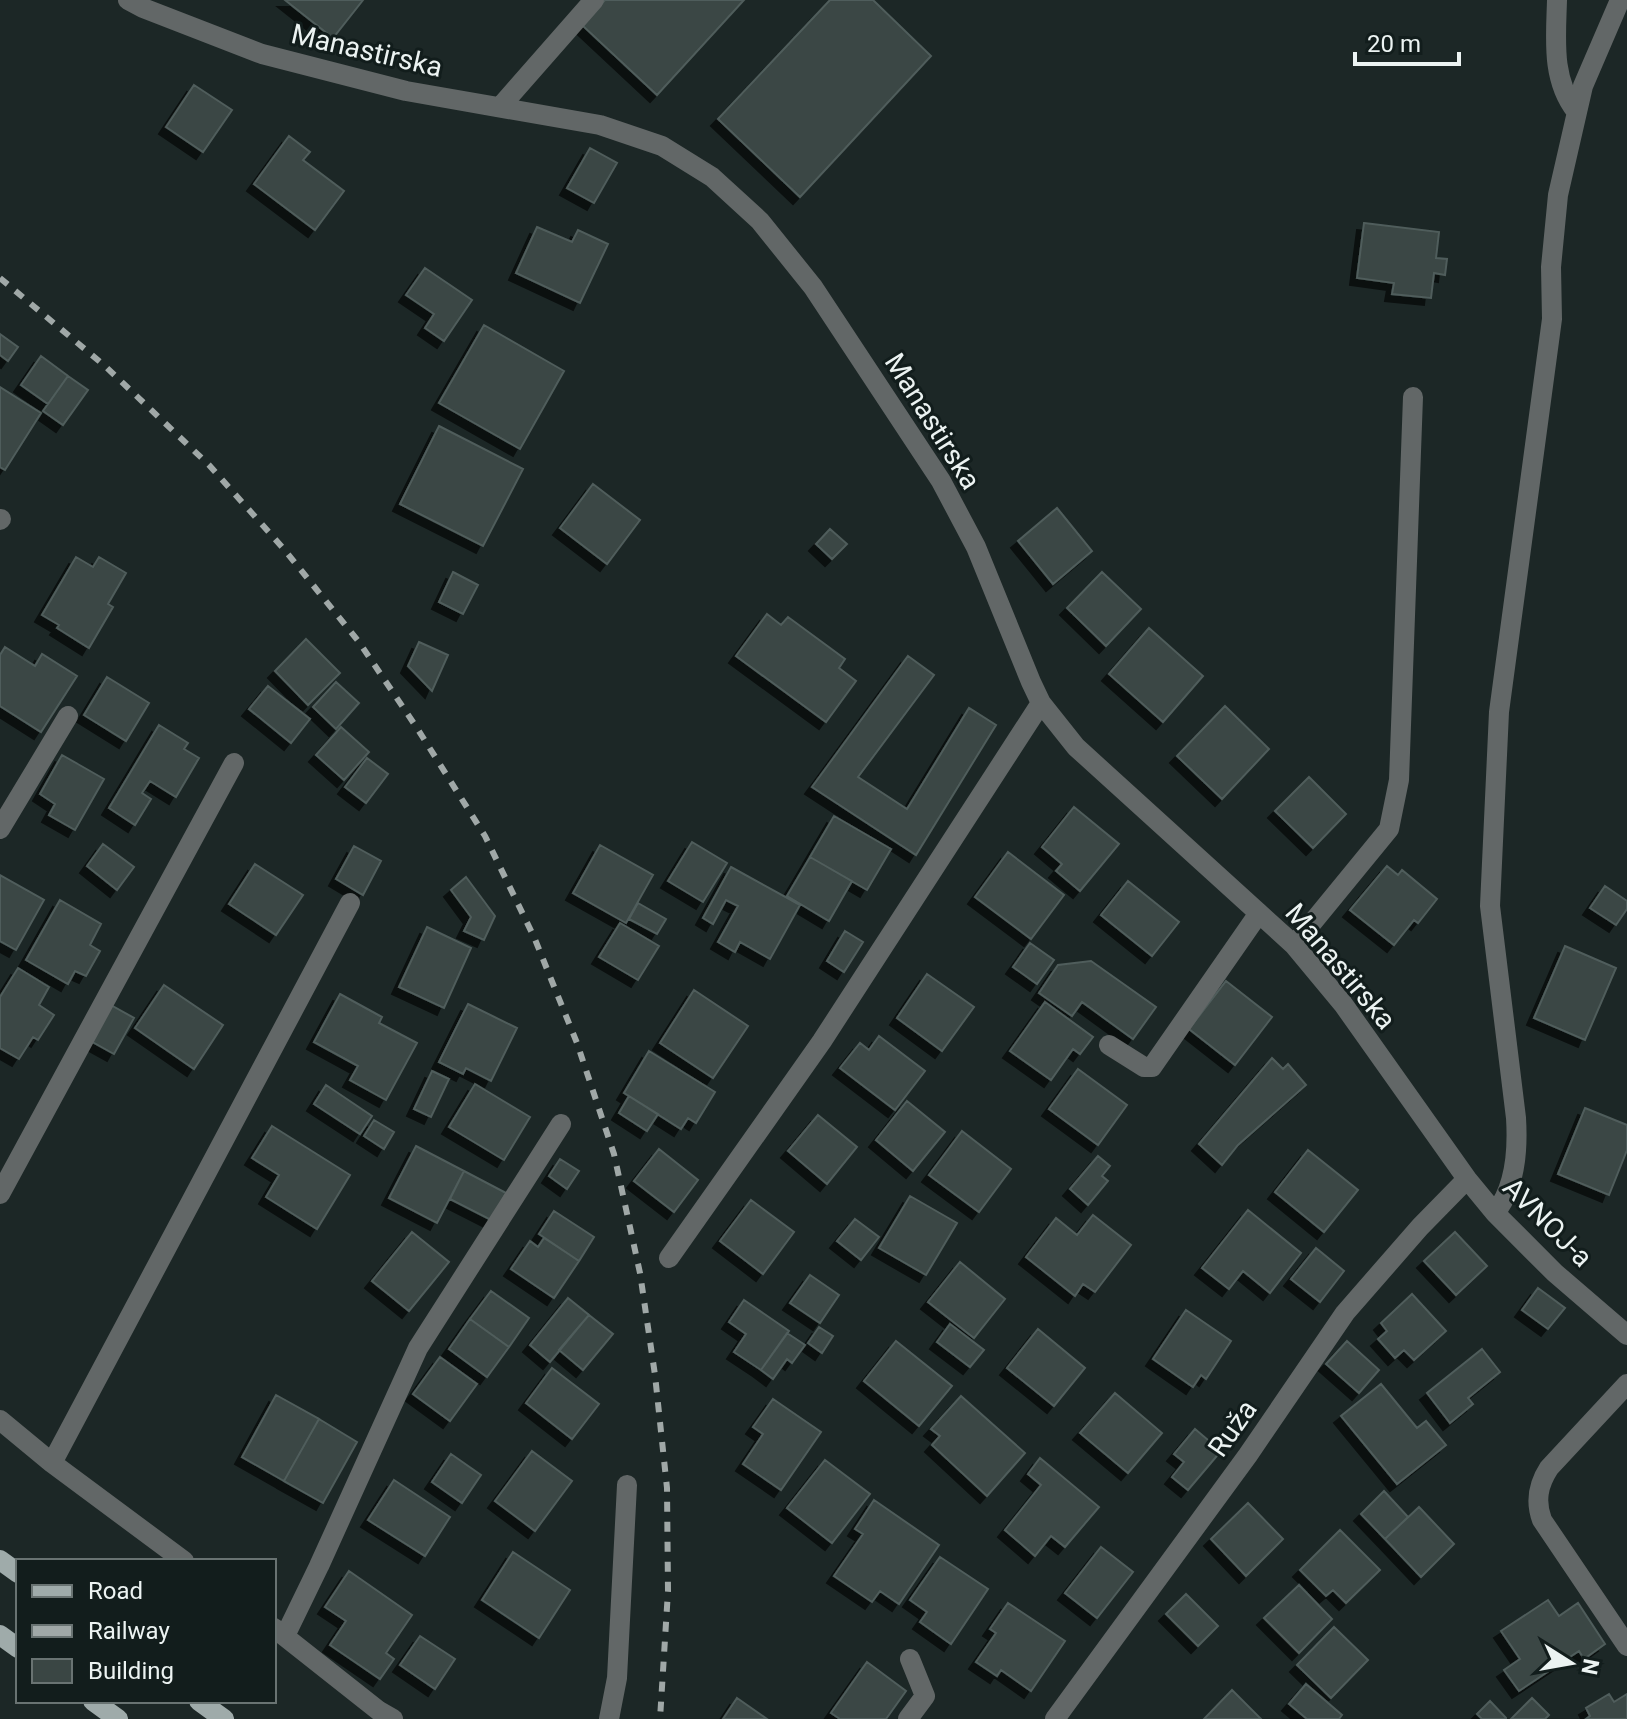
<svg xmlns="http://www.w3.org/2000/svg" width="1627" height="1719" font-family="Roboto,sans-serif">
  <style>
    .building { fill: #3a4644; stroke: #505d5b; stroke-width: 2; filter: url(#shadow) }
    .lines { fill: none; stroke-linecap: round; stroke-linejoin: round }
    .minor { stroke: #626767; stroke-width: 20 }
    .major { stroke: #9fabaa; stroke-width: 20 }
    .rail { stroke: #a0a8a7; stroke-width: 6; stroke-dasharray: 10 10; stroke-linecap: butt }
    .labels { text-anchor: middle; stroke-width: 6; stroke-linejoin: round; paint-order: stroke }
    .street-label { font-size: 28px; fill: #ecf3f2; stroke: #121d1c }
  </style>
  <defs>
    <filter id="shadow"><feDropShadow dx="-7" dy="7" stdDeviation="0" flood-color="#0009"/></filter>
  </defs>
  <rect width="100%" height="100%" fill="#1c2726"/>
  <path class="building" d="M285,0H363L333,38Z
    M605,0H744L657,95L582,25Z
    M830,0H873L931,56L800,197L718,119Z
    M194,85L232,110L203,152L166,127Z
    M289,136L310,152L303,160L344,191L315,230L254,184Z
    M590,148L617,163L594,203L567,188Z
    M1364,223L1439,232L1436,258L1447,259L1445,275L1434,273L1431,298L1392,294L1394,283L1357,278Z
    M537,227L572,242L578,230L608,244L580,303L516,273Z
    M425,268L472,300L444,341L425,328L434,314L406,295Z
    M484,325L564,371L520,449L439,403Z
    M0,334L18,347L8,361L0,355Z
    M41,356L68,376L48,404L21,385Z
    M68,376L88,390L63,425L43,411Z
    M0,387L41,413L5,470L0,467Z
    M439,426L523,469L483,546L400,504Z
    M593,484L640,520L607,564L560,528Z
    M1057,508L1092,551L1053,584L1018,541Z
    M830,529L847,544L832,559L816,544Z
    M76,557L93,567L99,557L126,573L108,604L113,607L89,648L57,628L59,625L42,615Z
    M453,572L478,585L463,614L439,602Z
    M1102,572L1141,609L1106,646L1067,608Z
    M767,614L781,625L788,617L845,659L839,668L856,681L826,722L736,656Z
    M1149,628L1203,676L1163,722L1109,674Z
    M306,639L340,673L308,705L275,671Z
    M419,642L448,655L432,691L408,666Z
    M5,647L35,666L42,654L77,676L41,732L0,706V655Z
    M908,656L934,675L858,777L907,809L969,708L996,725L916,855L812,787Z
    M107,677L149,703L126,741L84,715Z
    M336,682L359,703L336,729L313,707Z
    M268,686L310,719L291,743L249,709Z
    M1225,706L1269,749L1222,799L1177,756Z
    M159,725L188,743L184,749L199,758L176,797L150,781L142,793L151,799L135,825L109,808Z
    M341,727L369,752L344,780L316,755Z
    M62,755L104,779L75,830L49,815L55,804L40,794Z
    M367,758L388,774L366,803L345,787Z
    M1309,777L1346,814L1313,848L1275,811Z
    M1074,807L1119,844L1080,891L1056,871L1062,864L1042,847Z
    M834,816L891,849L867,890L810,857Z
    M692,842L727,863L703,902L668,881Z
    M103,844L134,867L117,890L87,866Z
    M600,845L653,875L626,923L573,893Z
    M354,846L381,861L363,895L336,879Z
    M1008,852L1064,895L1031,939L975,897Z
    M810,857L852,881L829,921L787,896Z
    M255,864L303,895L276,935L229,904Z
    M1387,866L1398,875L1402,870L1437,899L1418,923L1414,920L1394,945L1350,910Z
    M731,867L800,905L770,959L740,942L735,952L718,942L738,906L726,900L713,924L703,918Z
    M0,875L44,900L16,950L0,941Z
    M466,877L495,916L484,940L464,931L471,917L451,890Z
    M1128,881L1179,922L1152,956L1101,915Z
    M1605,886L1627,901V909L1616,925L1590,908Z
    M60,900L101,924L90,945L100,951L86,976L75,971L68,984L26,960Z
    M638,903L666,919L657,934L629,919Z
    M620,923L659,946L638,980L599,957Z
    M427,927L471,948L444,1008L399,987Z
    M845,931L863,942L844,972L827,961Z
    M1030,943L1054,960L1037,984L1013,967Z
    M1565,946L1616,968L1585,1040L1534,1018Z
    M1091,961L1156,1007L1133,1039L1082,1002L1072,1016L1039,993L1058,965Z
    M18,968L49,987L39,1005L54,1015L38,1040L33,1037L19,1059L0,1048V997Z
    M927,974L974,1007L942,1051L897,1018Z
    M1226,981L1272,1017L1235,1065L1189,1029Z
    M164,985L223,1025L194,1069L135,1028Z
    M694,990L748,1026L713,1078L660,1043Z
    M340,994L382,1017L379,1023L417,1043L386,1100L350,1080L358,1066L314,1042Z
    M1045,1002L1093,1037L1080,1054L1073,1049L1051,1080L1010,1051Z
    M109,1004L134,1018L114,1054L89,1040Z
    M468,1004L517,1028L491,1081L466,1068L463,1074L439,1062Z
    M879,1036L925,1071L895,1110L840,1068L860,1043L869,1050Z
    M649,1051L715,1092L696,1123L688,1118L681,1129L624,1093Z
    M1272,1058L1283,1069L1288,1064L1306,1085L1238,1145L1222,1165L1199,1144Z
    M1078,1069L1127,1105L1098,1145L1049,1109Z
    M432,1071L449,1079L431,1117L414,1109Z
    M475,1084L530,1117L504,1160L449,1127Z
    M326,1085L372,1116L360,1134L314,1104Z
    M629,1096L658,1114L647,1131L619,1113Z
    M907,1101L945,1132L913,1171L876,1140Z
    M1585,1108L1627,1125V1150L1609,1195L1558,1174Z
    M818,1115L857,1147L827,1184L788,1151Z
    M374,1120L394,1132L384,1149L364,1136Z
    M272,1126L350,1175L317,1229L266,1197L279,1175L252,1158Z
    M962,1131L1011,1169L979,1212L929,1175Z
    M416,1146L464,1171L437,1223L389,1198Z
    M659,1149L698,1180L674,1212L634,1181Z
    M1308,1150L1358,1190L1324,1232L1275,1192Z
    M1098,1156L1110,1166L1102,1176L1108,1181L1088,1205L1070,1189Z
    M560,1159L579,1171L567,1189L549,1176Z
    M464,1171L506,1193L491,1220L450,1199Z
    M910,1196L957,1223L926,1275L879,1248Z
    M751,1200L794,1232L763,1274L720,1241Z
    M1248,1210L1301,1253L1270,1293L1243,1271L1229,1289L1202,1268Z
    M554,1211L594,1237L579,1261L539,1234Z
    M1093,1215L1131,1245L1095,1292L1083,1284L1075,1296L1026,1257L1056,1218L1077,1235Z
    M855,1219L879,1237L861,1260L837,1241Z
    M412,1232L449,1262L409,1311L372,1281Z
    M1455,1232L1487,1266L1456,1295L1424,1261Z
    M544,1238L579,1261L554,1298L511,1269L530,1241L538,1247Z
    M1316,1248L1344,1271L1320,1302L1291,1279Z
    M960,1262L1005,1299L974,1338L928,1302Z
    M810,1275L839,1295L820,1323L790,1303Z
    M1538,1288L1565,1308L1548,1329L1522,1310Z
    M491,1291L529,1318L509,1347L470,1319Z
    M1412,1294L1446,1331L1414,1360L1404,1350L1395,1358L1378,1339L1387,1331L1381,1323Z
    M568,1298L589,1315L550,1362L530,1345Z
    M744,1300L789,1331L761,1370L734,1352L746,1334L729,1322Z
    M1186,1310L1231,1341L1206,1379L1201,1375L1193,1387L1153,1359Z
    M589,1315L613,1334L583,1370L559,1350Z
    M470,1319L509,1347L487,1377L449,1349Z
    M950,1324L984,1350L970,1367L937,1342Z
    M819,1327L833,1336L822,1353L808,1343Z
    M1038,1329L1085,1368L1054,1406L1007,1368Z
    M787,1333L805,1345L792,1363L787,1359L773,1379L761,1370Z
    M896,1341L952,1386L919,1426L864,1381Z
    M1347,1341L1379,1370L1359,1393L1326,1364Z
    M1482,1349L1500,1372L1468,1398L1473,1404L1450,1423L1427,1393Z
    M440,1357L477,1384L450,1421L413,1394Z
    M552,1368L599,1404L572,1439L526,1403Z
    M1381,1384L1417,1428L1426,1421L1446,1445L1397,1484L1341,1416Z
    M1115,1393L1162,1433L1128,1473L1080,1433Z
    M276,1395L319,1419L284,1481L242,1457Z
    M961,1396L1025,1453L987,1496L932,1445L940,1436L931,1429Z
    M773,1399L821,1432L781,1490L743,1464L763,1434L753,1427Z
    M319,1419L357,1442L323,1503L284,1481Z
    M1195,1429L1221,1451L1188,1490L1172,1477L1184,1462L1174,1454Z
    M532,1451L572,1481L535,1531L495,1501Z
    M451,1454L481,1475L462,1503L432,1482Z
    M1040,1458L1099,1507L1065,1547L1051,1536L1035,1556L1005,1530L1041,1485L1028,1474Z
    M825,1460L870,1494L832,1543L787,1508Z
    M394,1480L450,1517L425,1556L368,1520Z
    M1384,1491L1408,1517L1385,1539L1361,1514Z
    M874,1500L939,1545L899,1604L880,1591L872,1602L834,1576L863,1534L855,1529Z
    M1248,1503L1283,1539L1246,1576L1211,1539Z
    M1419,1507L1454,1544L1421,1577L1385,1539Z
    M1340,1530L1380,1570L1346,1603L1333,1590L1326,1596L1300,1570Z
    M1101,1547L1133,1572L1097,1618L1065,1593Z
    M513,1552L570,1590L539,1638L482,1600Z
    M940,1557L988,1589L951,1644L920,1622L927,1612L910,1600Z
    M349,1571L412,1615L386,1653L394,1659L380,1679L330,1645L346,1621L325,1607Z
    M1299,1585L1332,1619L1299,1653L1264,1618Z
    M1186,1594L1218,1626L1198,1646L1166,1614Z
    M1548,1600L1559,1616L1578,1603L1605,1644L1584,1659L1579,1651L1519,1691L1504,1670L1520,1659L1501,1631Z
    M1008,1603L1065,1641L1031,1691L1001,1670L997,1676L976,1662L996,1633L990,1629Z
    M1334,1627L1368,1660L1331,1698L1297,1665Z
    M420,1636L455,1659L435,1689L400,1665Z
    M867,1662L906,1691L886,1719H840L831,1713Z
    M1306,1684L1342,1715L1339,1719H1307L1289,1704Z
    M1232,1690L1261,1719H1204Z
    M1609,1694L1614,1702L1627,1694V1719H1586L1590,1716L1586,1708Z
    M737,1698L767,1719H723Z
    M1532,1698L1549,1715L1545,1719H1511Z
    M1490,1701L1506,1718V1719H1482L1477,1714Z"/>
  <g class="lines">
    <path class="minor" d="M128,0L143,8L262,54L406,91L600,125L662,146L712,177L760,221L813,287L941,481L976,547L1031,682L1041,703L1076,747L1294,945L1343,1004L1467,1179L1495,1213L1555,1273L1627,1335
      M1557,0C1556,38 1551,79 1576,111
      M500,107L594,0
      M0,520L1,519
      M0,829L68,716
      M1294,945L1389,829L1399,780L1413,397
      M1109,1045L1144,1067H1152L1259,913
      M0,1194L234,763
      M1495,1213C1516,1187 1518,1150 1516,1118L1490,906L1499,712L1552,319L1551,267L1558,195L1583,86L1620,0
      M669,1258L822,1041L1041,703
      M1627,1384L1549,1468C1538,1485 1535,1501 1542,1520L1627,1646
      M0,1420L52,1463L184,1561
      M52,1463L350,903
      M274,1628L379,1711L393,1719
      M285,1636L319,1566L418,1348L561,1124
      M609,1719L617,1678L627,1485
      M908,1719L925,1696L910,1659
      M1055,1719L1248,1455L1345,1313L1420,1227L1467,1179"/>
    <path class="major" d="M0,1560L18,1573
      M0,1635L18,1648
      M93,1701L118,1719
      M199,1701L224,1719"/>
    <path class="rail" d="M0,278L105,366L209,465L283,548L359,642L417,728L485,836L534,937L577,1043L614,1154L640,1273L655,1375L667,1488L668,1591L660,1719"/>
  </g>
  <g class="labels">
    <g class="street-label">
      <text transform="translate(367 50) rotate(13)" y="10">Manastirska</text>
      <text transform="translate(933 421) rotate(58)" y="10">Manastirska</text>
      <text transform="translate(1341 966) rotate(50)" y="10">Manastirska</text>
      <text transform="translate(1548 1222) rotate(45)" y="10">AVNOJ-a</text>
      <text transform="translate(1232 1428) rotate(-55)" y="10">Ruža</text>
    </g>
  </g>
  <rect x="16" y="1559" width="260" height="144" fill="#121d1c" stroke="#697372" stroke-width="2"/>
  <rect x="32" y="1585" width="40" height="12" fill="#9fabaa" stroke="#697372" stroke-width="2"/>
  <text x="88" y="1599" font-size="24" fill="#ecf3f2">Road</text>
  <rect x="32" y="1625" width="40" height="12" fill="#a0a8a7" stroke="#697372" stroke-width="2"/>
  <text x="88" y="1639" font-size="24" fill="#ecf3f2">Railway</text>
  <rect x="32" y="1659" width="40" height="24" fill="#3a4644" stroke="#697372" stroke-width="2"/>
  <text x="88" y="1679" font-size="24" fill="#ecf3f2">Building</text>
  <g transform="translate(1571 1663) rotate(101)" stroke="#121d1c" stroke-width="6" paint-order="stroke">
  <path d="M0-6L14 30L0 20L-14 30Z" fill="#ecf3f2"/>
  <text y="-12" font-size="22" font-weight="bold" text-anchor="middle" fill="#ecf3f2">N</text>
  </g>
  <path d="M1355 52v12h104v-12" fill="none" stroke="#ecf3f2" stroke-width="4"/>
  <text x="1367" y="52" font-size="24" fill="#ecf3f2" stroke="#121d1c" stroke-width="6" paint-order="stroke">20 m</text>
</svg>
